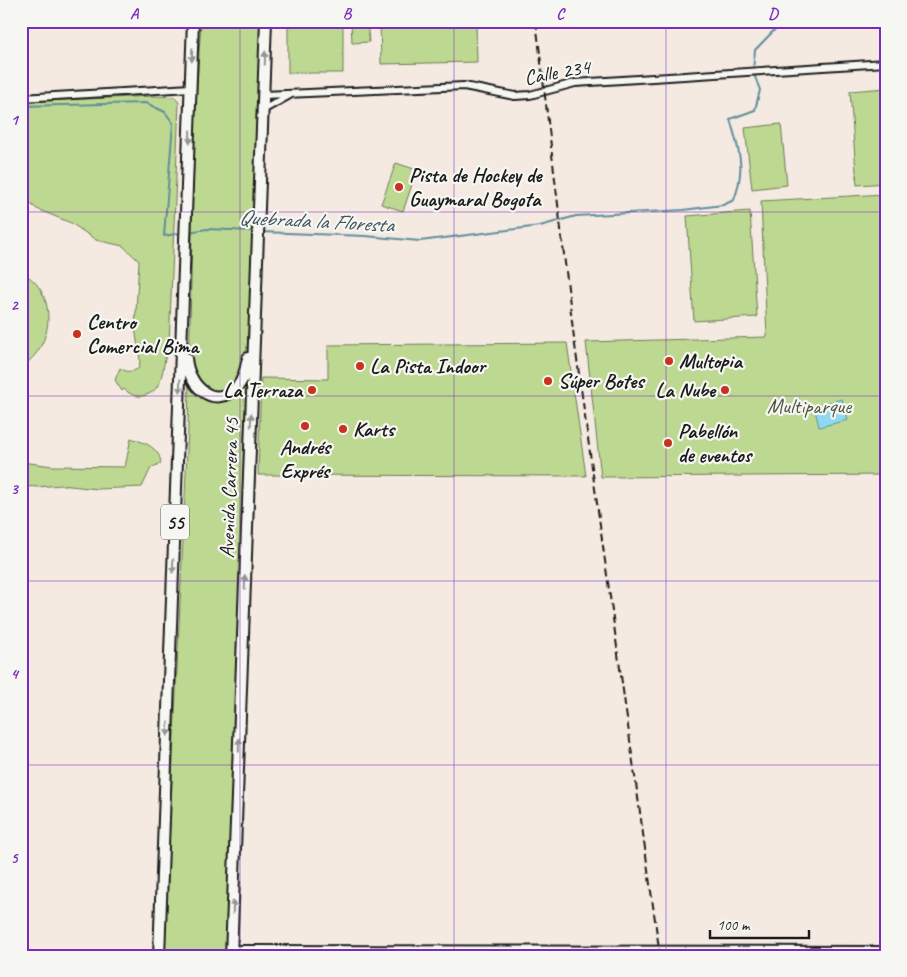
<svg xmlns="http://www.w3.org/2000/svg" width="907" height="977" font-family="Caveat,sans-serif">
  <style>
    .green { fill: #bdd991; stroke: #6c7a56 }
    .water { fill: #8fd9f0; stroke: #618d9b }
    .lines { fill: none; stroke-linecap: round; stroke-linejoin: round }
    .stream { stroke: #618d9b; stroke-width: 2 }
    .minor-casing { stroke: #1c1c1c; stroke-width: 10 }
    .trunk-casing { stroke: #1c1c1c; stroke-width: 14 }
    .minor { stroke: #f6f6f2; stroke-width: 6 }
    .trunk { stroke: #f6f6f2; stroke-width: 10 }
    .rail { stroke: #1c1c1c; stroke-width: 2; stroke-dasharray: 8 4; stroke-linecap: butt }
    .oneway { fill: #949492 }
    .grid { fill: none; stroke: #7b2cbf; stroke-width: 1; stroke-opacity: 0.55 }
    .poi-dot { fill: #c8321e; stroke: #f6f6f2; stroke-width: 2 }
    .labels { text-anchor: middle; stroke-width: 4.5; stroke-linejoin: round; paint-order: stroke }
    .shield { fill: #f6f6f2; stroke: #5d5d5c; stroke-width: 1 }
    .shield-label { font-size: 20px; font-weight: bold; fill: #1c1c1c }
    .street-label { font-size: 21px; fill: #1c1c1c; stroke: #f6f6f2 }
    .poi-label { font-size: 21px; font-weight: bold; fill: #1c1c1c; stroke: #f6f6f2; text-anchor: start }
    .park-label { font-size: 21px; fill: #4c553f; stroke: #f6f6f2 }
    .water-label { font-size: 22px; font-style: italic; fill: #3e555c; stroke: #f6f6f2 }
    .neatline { fill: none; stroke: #7b2cbf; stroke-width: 2 }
    .grid-label { font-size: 16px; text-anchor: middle; font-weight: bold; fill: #7b2cbf }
  </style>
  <rect width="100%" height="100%" fill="#f4eae1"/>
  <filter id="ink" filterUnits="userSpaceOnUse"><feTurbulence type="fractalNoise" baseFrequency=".02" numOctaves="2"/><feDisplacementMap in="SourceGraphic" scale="10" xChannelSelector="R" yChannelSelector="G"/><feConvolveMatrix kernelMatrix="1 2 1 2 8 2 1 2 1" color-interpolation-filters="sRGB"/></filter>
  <g filter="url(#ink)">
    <path class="green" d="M201,21H262L247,356L226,956H164L188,429L194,134Z
      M288,21H343V73H288Z
      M351,21H367L369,42L352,43Z
      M380,21H476L477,62L381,64Z
      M886,88V183L857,185L850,91Z
      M153,96L175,97L179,103L169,346C161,362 166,389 146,395C137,398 131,395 124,389L122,391L115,380L120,368C127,373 133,372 139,368L140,360L135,328L139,261L123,246L96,240L71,223L37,209L21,196V102Z
      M781,124L787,185L752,189L745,128Z
      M396,163L417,170L403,211L381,204Z
      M886,194V475L601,477L586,342L767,337L761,201Z
      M750,211L757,317L694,321L687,216Z
      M21,272C59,291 55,347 21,367Z
      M567,343L586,476L258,475L261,378L328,379V345Z
      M131,438C145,443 159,447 161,463L151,468L142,487L98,489L61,485L38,487L21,486V462L53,466L125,467Z
      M669,952L886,953V956H670Z"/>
    <path class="water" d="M842,399L848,420L819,427L814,406Z"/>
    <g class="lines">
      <path class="stream" d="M753,70L755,50L783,21
        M21,106L146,103L165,112L173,123L164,236L181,233
        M188,232L207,229L253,231
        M261,232L365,236L420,241L540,226L576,216L683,210L723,205L734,200C746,168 739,150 730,119L755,110L760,90L754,74"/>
      <defs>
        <path id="minor" d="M264,95L464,86L515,96L530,95L575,83L886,63
          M21,98L191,88
          M263,110L290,95
          M231,949L886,950"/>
        <path id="trunk" d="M186,358C188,385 213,411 237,387C244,380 246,368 248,358
          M159,956L193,21
          M231,956L266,21"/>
      </defs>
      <use href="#minor" class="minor-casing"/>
      <use href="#trunk" class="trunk-casing"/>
      <use href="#minor" class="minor"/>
      <use href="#trunk" class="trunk"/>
      <path class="rail" d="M536,21L574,338L660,956"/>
    </g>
    <defs><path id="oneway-solid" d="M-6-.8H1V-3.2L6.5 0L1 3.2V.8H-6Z" transform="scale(1.25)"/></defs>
    <g class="oneway">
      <use href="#oneway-solid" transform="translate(192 55) rotate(92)"/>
      <use href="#oneway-solid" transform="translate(265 58) rotate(-88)"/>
      <use href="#oneway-solid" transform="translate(190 137) rotate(92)"/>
      <use href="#oneway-solid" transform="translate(180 386) rotate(92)"/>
      <use href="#oneway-solid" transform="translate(251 420) rotate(-88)"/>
      <use href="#oneway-solid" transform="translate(173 566) rotate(92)"/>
      <use href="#oneway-solid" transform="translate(245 582) rotate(-88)"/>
      <use href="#oneway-solid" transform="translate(168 729) rotate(92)"/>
      <use href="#oneway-solid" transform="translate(239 745) rotate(-88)"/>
      <use href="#oneway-solid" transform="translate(233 907) rotate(-88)"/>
    </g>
  </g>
  <path class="grid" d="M240,21V956M454,21V956M666,21V956M21,212H886M21,396H886M21,581H886M21,765H886"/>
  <g class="poi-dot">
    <circle cx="399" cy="187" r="5"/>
    <circle cx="77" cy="334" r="5"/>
    <circle cx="669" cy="361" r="5"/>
    <circle cx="360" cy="366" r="5"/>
    <circle cx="548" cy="381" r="5"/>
    <circle cx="312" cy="390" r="5"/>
    <circle cx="725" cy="390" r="5"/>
    <circle cx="305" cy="426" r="5"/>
    <circle cx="343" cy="429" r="5"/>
    <circle cx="668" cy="443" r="5"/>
  </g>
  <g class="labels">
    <rect class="shield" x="161" y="504.5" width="28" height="35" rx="4"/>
    <g class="shield-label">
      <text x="175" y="529">55</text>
    </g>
    <g class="street-label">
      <text transform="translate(557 72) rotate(-10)" y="7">Calle 234</text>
      <text transform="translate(229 488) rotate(-88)" y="7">Avenida Carrera 45</text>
    </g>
    <g class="poi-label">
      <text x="409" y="182">Pista de Hockey de<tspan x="409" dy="24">Guaymaral Bogota</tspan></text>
      <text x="87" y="329">Centro<tspan x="87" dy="24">Comercial Bima</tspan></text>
      <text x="679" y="368">Multopia</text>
      <text x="370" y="373">La Pista Indoor</text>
      <text x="558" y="388">Súper Botes</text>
      <text x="302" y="397" text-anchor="end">La Terraza</text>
      <text x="715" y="397" text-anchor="end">La Nube</text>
      <text x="353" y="436">Karts</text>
      <text x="678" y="438">Pabellón<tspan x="678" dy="24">de eventos</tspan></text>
      <text x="305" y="454" text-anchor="middle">Andrés<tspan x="305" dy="24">Exprés</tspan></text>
    </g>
    <g class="park-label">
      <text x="809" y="413">Multiparque</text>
    </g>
    <g class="water-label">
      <text transform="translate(316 220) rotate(3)" y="8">Quebrada la Floresta</text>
    </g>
  </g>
  <rect width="907" height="977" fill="none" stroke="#f6f6f2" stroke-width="55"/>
  <path d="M710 930v8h99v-8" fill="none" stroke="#1c1c1c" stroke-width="2.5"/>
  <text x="717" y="930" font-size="15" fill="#1c1c1c" stroke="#f6f6f2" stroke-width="4" paint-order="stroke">100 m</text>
  <rect x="28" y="28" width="852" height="922" class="neatline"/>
  <g class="grid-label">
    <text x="134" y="19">A</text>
    <text x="347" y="19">B</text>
    <text x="560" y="19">C</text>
    <text x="773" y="19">D</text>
    <text x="14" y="125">1</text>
    <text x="14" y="310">2</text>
    <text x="14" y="494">3</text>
    <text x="14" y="679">4</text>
    <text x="14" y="863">5</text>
  </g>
</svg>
